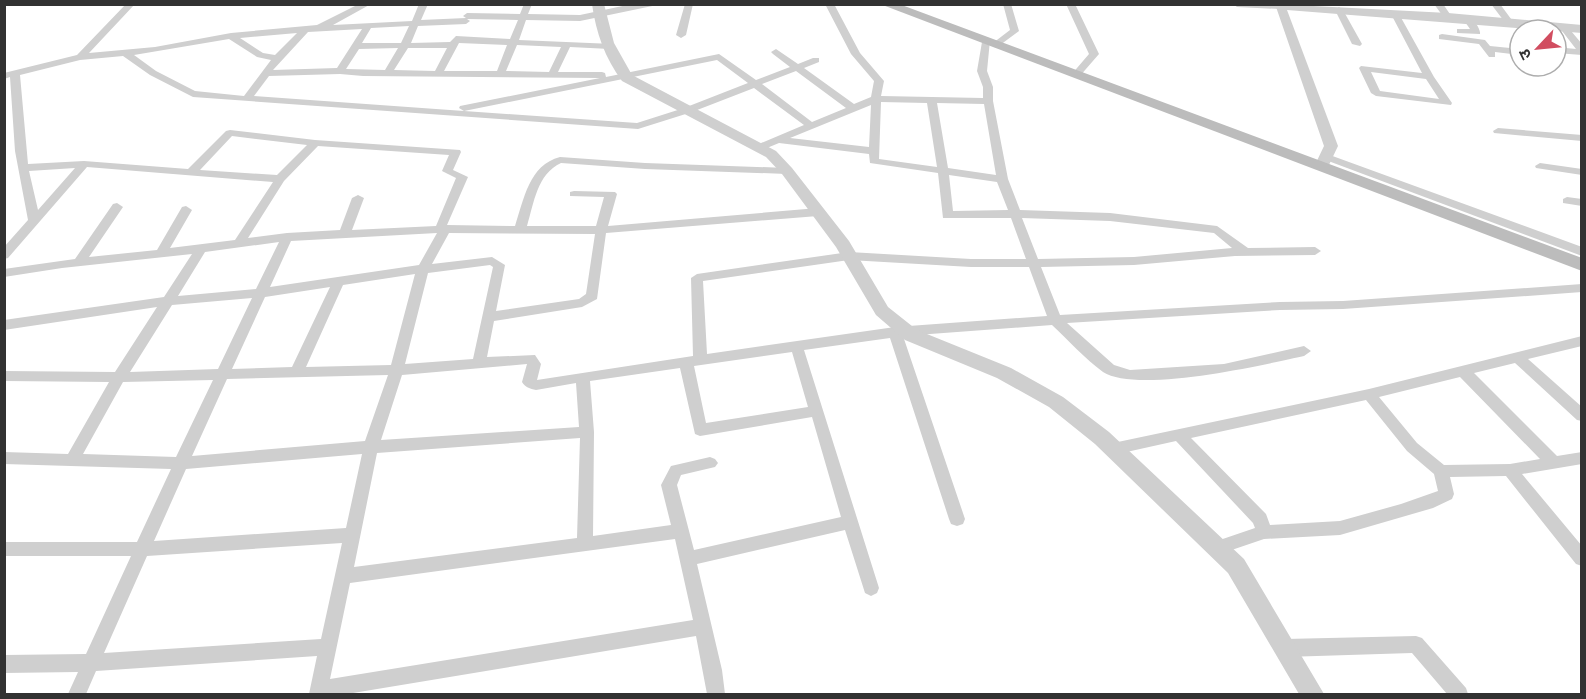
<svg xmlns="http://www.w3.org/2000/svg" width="1586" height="699" font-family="'PT Sans Narrow','Noto Sans Devanagari',sans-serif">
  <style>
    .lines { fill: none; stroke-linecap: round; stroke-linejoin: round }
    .minor { fill: #cfcfcf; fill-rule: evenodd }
    .tertiary { fill: #cfcfcf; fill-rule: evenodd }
    .secondary { fill: #bcbcbc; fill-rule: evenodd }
  </style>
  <rect width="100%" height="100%" fill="#fff"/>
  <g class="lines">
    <path class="minor" d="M126,4H135L89,53L155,47L231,33L317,25L359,4H371L333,25L412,21L419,4H428L421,20L466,18L463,16L467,13L520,14L524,4H532L528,14L580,15L632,4H662L580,21L526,20L519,40L613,44L615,46L610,49L570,47L558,72H602L605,73L606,77L719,54L756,80L790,67L773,54L771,52L776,49L798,64L813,58H819V62L804,68L854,104L871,97L874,81L851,54L825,4H834L860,53L884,81L881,96L983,98V87L977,71L982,42L990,40L987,71L993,87V101L1008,179L1020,210L1110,213L1217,226L1248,248L1315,247L1321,251L1315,255L1235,256L1134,265L1041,267L1060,315L1280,302L1343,301L1582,284V292L1343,309L1280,310L1067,323L1114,365L1130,370L1224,364L1304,346L1311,351L1304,356C1263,365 1137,394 1103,372C1085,359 1068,340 1052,325L903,336L965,519L963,524L957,526L951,524L949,519L890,338L804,350L879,588L877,593L871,596L865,593L845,530L697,564L722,670L725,694H707L696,636L347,694H309L317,656L96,671L86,694H68L78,672L4,673V655L86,654L131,556H4V542H137L171,469L4,464V452L68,454L109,382L4,381V371L115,372L157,307L4,330V320L164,297L192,254L62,268L4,277V269L75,259L113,204L117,203L123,207L89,257L157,250L182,207L186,206L192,210L170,248L235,240L273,182L87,167L8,258L4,259V247L28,220L15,151L10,77L4,79V73L77,55ZM467,19L518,20L510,39L456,36L450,42L411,43L418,26L466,24L470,21ZM409,26L401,43H362L371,28ZM362,29L337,68L273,70L308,32ZM297,33L275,55L263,53L240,38ZM229,39L257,57L271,60L244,96L195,91L156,71L134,55ZM459,43L507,45L497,71H444ZM517,45L561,47L549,72L506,71ZM398,48L385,70L346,69L359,49ZM408,48H447L435,71L394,70ZM123,56L150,75L193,97L638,129L692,112L754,88L804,125L754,146V150H762L779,143L869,154L870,163L938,173L943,218H1011L1026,259H971L849,252L697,274L691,278L693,356L537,380L541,364L535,355L487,357L494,321L582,307L597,299L606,233L818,216L824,212L818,208L608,226L617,194L615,192L574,191L570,192V196L604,197L596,226H527C534,203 537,174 561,163L645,169L787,174L792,171L787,168L645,163L560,157C529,165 524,199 515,226L447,225L468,177L453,170L461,152L460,150L315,140L230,130L226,131L188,169L84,161L28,164L20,75L80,60ZM717,60L748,83L684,108L637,123L464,111ZM796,71L846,108L812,122L762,84ZM340,74L363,76L600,78L460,106L459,108L464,111L254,96L269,76ZM881,102L927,103L937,167L879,159ZM937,103L984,104L996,175L948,168ZM871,105L869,147L790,138ZM232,136L307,145L277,175L200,170ZM318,146L449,155L442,171L456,178L436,226L352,230L364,198L358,195L352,198L340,230L287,233L248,238L284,181ZM75,168L38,210L29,171ZM949,175L997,182L1008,210L953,211ZM1022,218L1110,221L1214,233L1232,248L1134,257L1038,259ZM437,233L419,265L270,287L291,241ZM449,233L595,234L586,294L579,299L496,311L505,265L492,257L432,264ZM279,242L256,289L178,296L205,252ZM849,260L971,267H1029L1047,316L895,327L707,354L703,281ZM490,265L493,267L473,359L405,364L428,273ZM415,274L391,365L306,367L343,285ZM330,287L292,367L232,369L265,297ZM252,298L218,369L130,372L172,305ZM792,352L808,407L706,423L694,366ZM527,364L522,382C525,387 530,389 536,390L576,383L579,427L381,440L402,375ZM680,368L695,434L700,436L812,417L841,517L694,550L677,485L681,475L715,467L718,463L715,459L710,457L671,466L661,485L671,525L593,536L594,432L590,381ZM388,375L365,441L192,456L227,379ZM213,380L176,457L83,454L123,382ZM580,438L577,538L354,567L377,453ZM362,454L346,528L154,541L186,469ZM675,539L693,620L330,679L350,583ZM342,543L321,639L104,653L147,556Z
      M685,4H693L686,35L681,38L676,35Z
      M1003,4H1011L1019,31L996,48L991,45L993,43L1010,30Z
      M1066,4H1075L1099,54L1079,77L1076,78L1071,75L1089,54Z
      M1233,4H1284V6L1280,9L1237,7Z
      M1434,4H1443L1452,17L1451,19H1445Z
      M1491,4H1500L1514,23L1513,25H1507Z
      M1339,7L1343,10L1362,44L1360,46L1352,44L1335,10Z
      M1395,11L1399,14L1434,77L1452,103L1451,105L1376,96L1371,93L1359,68L1361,66L1422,73L1391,14ZM1371,72L1426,79L1439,99L1380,91Z
      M1467,16C1473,18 1481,29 1480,34L1457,33V29H1470L1463,19Z
      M1560,25H1566L1582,44V55L1556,53V47L1576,49L1559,27Z
      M1442,34L1485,40L1490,46L1520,49V55L1495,52V57H1489L1479,44L1439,39V35Z
      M1498,128L1582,135V141L1494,133L1493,131Z
      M1327,154L1582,247V256L1323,159L1322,157Z
      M1540,163L1582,169V175L1536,168L1535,166Z
      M1567,197L1582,199V206L1563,203V199Z
      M1582,336V346L1528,359L1582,407V421L1577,420L1515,363L1474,373L1557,456L1582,452V464L1522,474L1582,546V566L1576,564L1506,476L1450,477L1454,494L1452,499L1433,508L1340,535L1264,539L1217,555L1211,553L1209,548L1211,543L1255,528L1253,523L1176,441L1113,455L1108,453L1106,449L1108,445L1113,443L1369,389ZM1460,377L1540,459L1510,464L1444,465L1417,443L1379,397ZM1366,400L1407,451L1434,474L1438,491L1401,504L1340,521L1270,525L1266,514L1191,438Z
      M1416,636L1422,638L1466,688L1468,694H1447L1412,653L1285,657L1279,654L1276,648L1279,642L1285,639Z"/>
    <path class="tertiary" d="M592,4H604L614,43L632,75L776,151L792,168L849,241L888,307L917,330L1011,368L1063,397L1109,432L1244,559L1324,694H1299L1228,573L1095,444L1049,407L997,378L905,340L876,315L836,247L782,174L766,157L622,81C605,58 596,33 592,4Z
      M1275,4L1448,13L1582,25V33L1287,10L1338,146L1328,167L1321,171L1314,167L1324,146Z"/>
    <path class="secondary" d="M880,4H899L1582,258V271Z"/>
  </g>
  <rect width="1586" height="699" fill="none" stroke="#323232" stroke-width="12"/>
  <g transform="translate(1538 48) rotate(244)"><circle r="28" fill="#ffffff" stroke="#adadad" stroke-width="1.5"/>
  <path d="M0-4.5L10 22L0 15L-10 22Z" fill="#d14d60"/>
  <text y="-9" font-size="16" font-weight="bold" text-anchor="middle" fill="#323232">उ</text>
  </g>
</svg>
